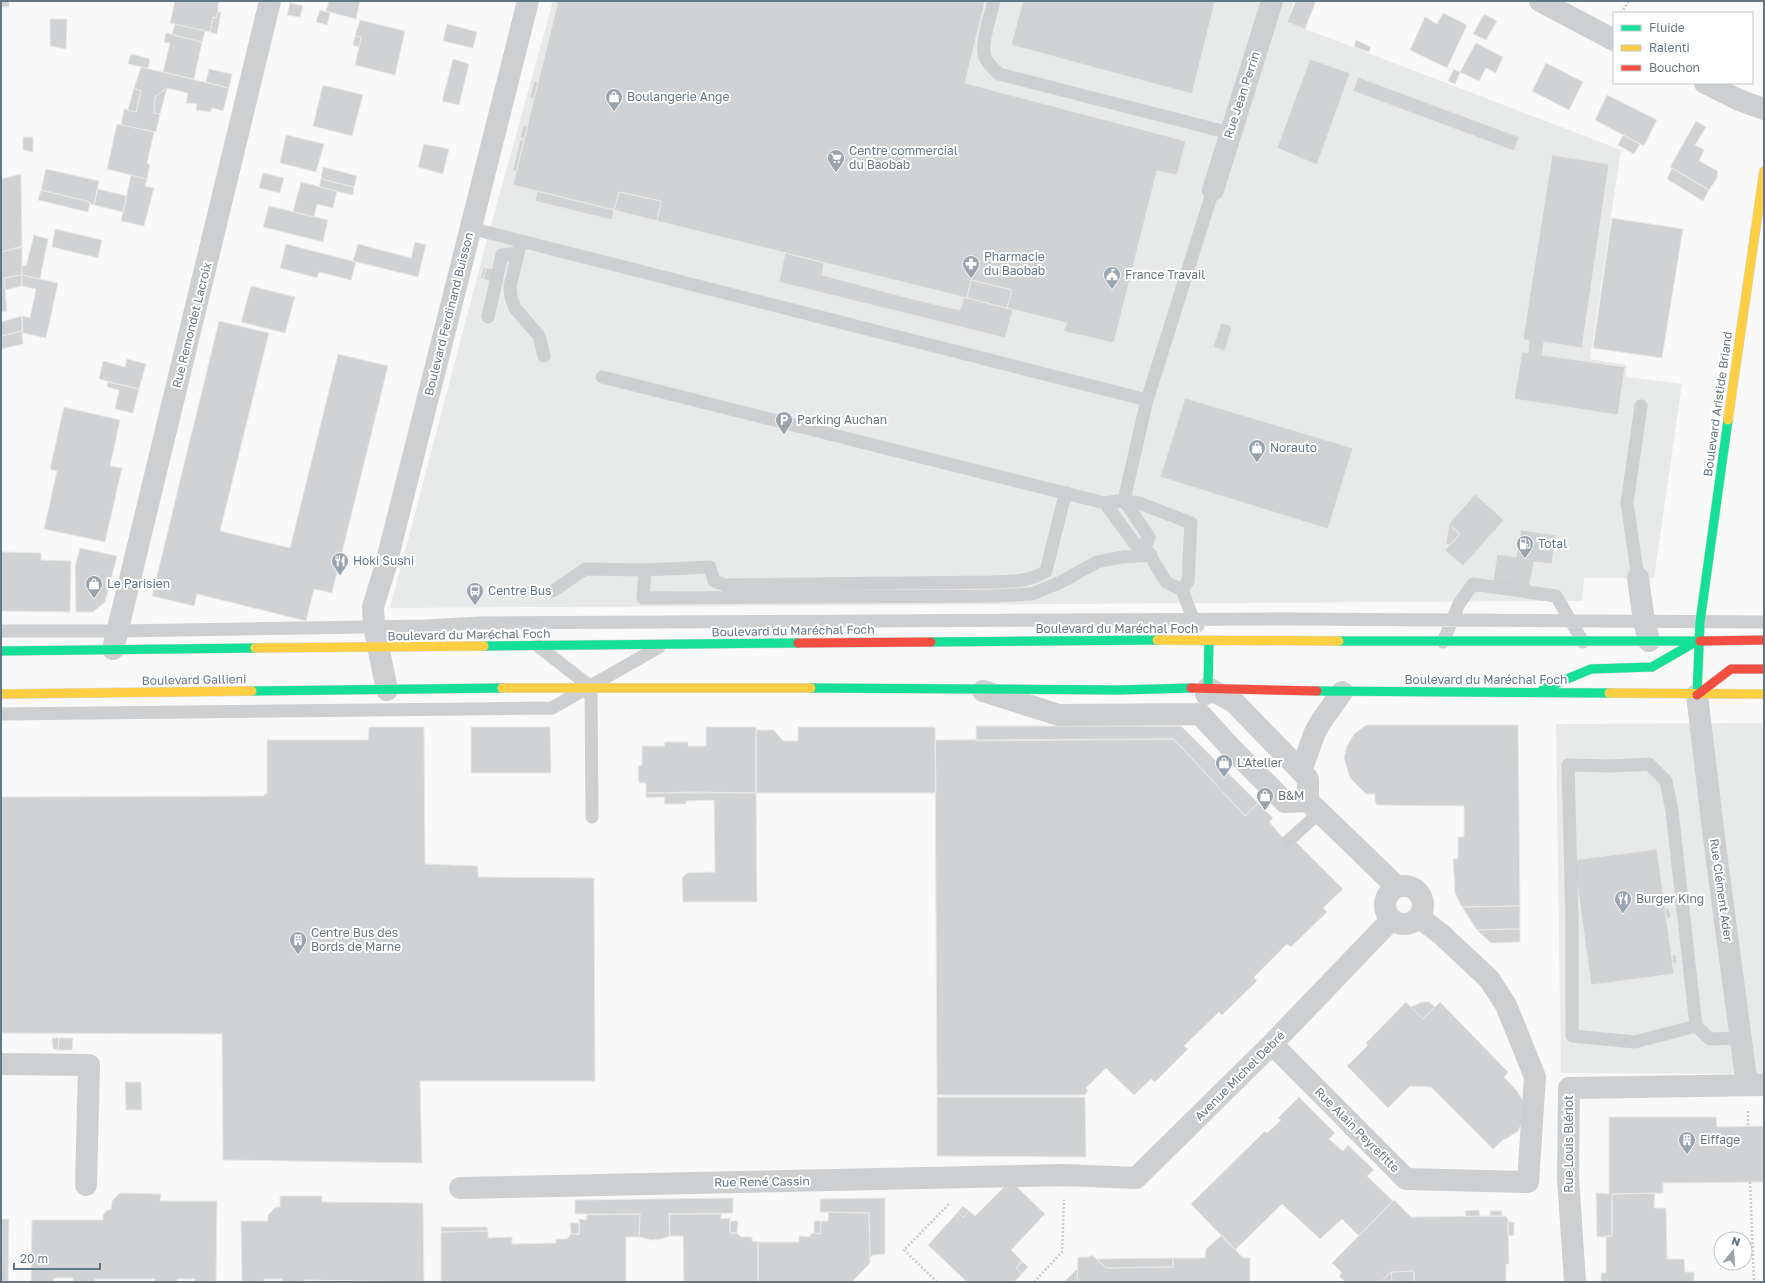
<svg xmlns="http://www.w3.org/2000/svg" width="1765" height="1283" font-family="'Golos Text',sans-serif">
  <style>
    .built { fill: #e8e9e9 }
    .building { fill: #d0d2d3; stroke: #e8e8e8 }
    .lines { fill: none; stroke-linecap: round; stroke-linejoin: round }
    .fast-casing { stroke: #d5d6d7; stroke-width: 10 }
    .slow-casing { stroke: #d5d6d7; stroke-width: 10 }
    .jam-casing { stroke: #d5d6d7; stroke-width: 10 }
    .path { stroke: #cbcccd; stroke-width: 2.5; stroke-dasharray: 2 2; stroke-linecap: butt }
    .lane { stroke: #cecfd0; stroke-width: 13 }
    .street { stroke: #cecfd0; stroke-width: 22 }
    .fast { stroke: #16e098; stroke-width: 9 }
    .slow { stroke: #ffcf43; stroke-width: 9 }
    .jam { stroke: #f24e42; stroke-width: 9 }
    .labels { text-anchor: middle; stroke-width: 4; stroke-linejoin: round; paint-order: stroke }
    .street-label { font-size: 12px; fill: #657683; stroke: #fff }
    .poi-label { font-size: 12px; fill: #657683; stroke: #fff; text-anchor: start }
  </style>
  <rect width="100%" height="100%" fill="#f9f9f9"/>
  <path class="built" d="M553,1H1294L1287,22L1621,150L1590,359L1626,365V377L1682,384L1654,578H1584L1582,601L390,608L488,236Z
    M1764,723V1074L1561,1073L1556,724Z"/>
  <path class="building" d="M1,1H9V7H1Z
    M175,1H218V12L216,18L213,17L210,32L170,23Z
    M329,1H360L356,19L326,11Z
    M558,1H985L965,83L1186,141L1177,175L1157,171L1114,343L1063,331L1067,323L1007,308L1012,290L971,280L967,298L657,221L661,201L619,192L614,210L513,185Z
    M1023,1H1215L1192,94L1011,45Z
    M1296,1H1316L1305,29L1287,22Z
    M290,3L303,6L300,17L287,15Z
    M320,10L330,13L327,25L316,22Z
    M218,12H221L217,34L210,32L213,17L216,18Z
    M1443,13L1467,25L1447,68L1410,50L1425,17L1437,24Z
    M1484,14L1497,21L1486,40L1473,34Z
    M50,19H67L66,49L50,46Z
    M360,20L405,31L395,75L355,65L361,37L355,36Z
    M175,24L205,31L202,42L172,35Z
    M447,24L477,32L473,48L443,41Z
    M166,33L202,42L194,79L163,72L170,43L164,42Z
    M355,36L361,37L359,47L353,45Z
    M1356,40L1371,47L1369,52L1354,47Z
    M1476,43L1503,57L1496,73L1486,68L1479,81L1460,72Z
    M131,54L150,59L148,68L128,64Z
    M453,59L469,64L459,105L442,101Z
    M1310,59L1350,73L1317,165L1277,148Z
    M1546,63L1583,82L1569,110L1532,91Z
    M141,67L229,88L223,111L212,108L210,112L196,110L197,104L186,103L188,93L167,88L155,97L154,113L160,114L156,132L121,125L124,109L136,112L141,91L134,88Z
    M209,69L232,74L229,88L206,82Z
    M1454,69L1460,72L1455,84L1448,81Z
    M1358,77L1519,137L1514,151L1353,91Z
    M534,81L538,82L534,99L530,97Z
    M323,85L363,95L352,136L313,126Z
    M134,88L141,91L136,112L128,110Z
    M167,88L160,114L154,113L155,97Z
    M1607,95L1657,120L1644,146L1595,120Z
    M1696,121L1706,127L1695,145L1704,150L1699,161L1718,171L1717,178L1709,190L1670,167Z
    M117,124L154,132L147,163L150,165L147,179L107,169Z
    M523,125L528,126L524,139L520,138Z
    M286,135L324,144L316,172L280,163Z
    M1623,135L1640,144L1634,154L1618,145Z
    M23,137H33V152L23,150Z
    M520,140H524L516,172L513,170Z
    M424,144L449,149L443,174L418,167Z
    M1552,155L1609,164L1582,348L1544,342L1542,355L1625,367L1618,415L1514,399L1522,352L1528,353L1529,341L1523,339Z
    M323,167L357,176L354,187L321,179Z
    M1672,168L1709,190L1703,201L1667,179Z
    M46,169L99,181L94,205L90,204V202L41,190Z
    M263,173L284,178L280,193L259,188Z
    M21,174L22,246L1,252V179Z
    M131,175L147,179L145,186L154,188L144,226L121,221Z
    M321,179L354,187L353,195L319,187Z
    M301,182L337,191L333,208L317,204L314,217L293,212Z
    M98,189L127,196L123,212L94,205Z
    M41,190L90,202L88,212L38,200Z
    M537,191L614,210L612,220L535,201Z
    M619,192L661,201L657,221L614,210Z
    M269,206L328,220L323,242L263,227Z
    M1612,218L1683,229L1662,358L1593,348Z
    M55,229L102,240L98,258L52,247Z
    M34,235L48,239L40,279L22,275V265L26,266Z
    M415,242L426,245L418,277L353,261L358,244L411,258Z
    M286,244L356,262L351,280L319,272L317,278L280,268Z
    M22,247V275L4,278L7,311L1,312V252Z
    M785,253L824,263L822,275L912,299L960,310L964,297L1013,310L1005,338L779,282Z
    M484,267L486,268L483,279L480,278Z
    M486,268L494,269L491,282L483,279Z
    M22,275L58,283L46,338L23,333L22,316L30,318L36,289L22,286Z
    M22,275V286L5,290L4,278Z
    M971,280L1012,290L1007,308L967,298Z
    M251,286L295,297L285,333L241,322Z
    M22,316V331L1,336V322Z
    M219,321L269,333L220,531L290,548L338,354L388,366L332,593L314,589L306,621L197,594L194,606L152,596Z
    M1221,323L1232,326L1225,351L1213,347Z
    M22,331L23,344L1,349V336Z
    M127,359L146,364L139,389L99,379L103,361L125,367Z
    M108,382L139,389L133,413L115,409L119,390L107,387Z
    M1185,398L1353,448L1328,529L1160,477Z
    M64,407L120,420L110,466L122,468L105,542L44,529L57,471L50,469Z
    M1475,494L1504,520L1463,566L1445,550L1460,534L1449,524Z
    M1449,524L1460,534L1449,546L1446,543Z
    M1521,530L1556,535L1552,564L1534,562L1529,589L1493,583L1497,554L1516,557Z
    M80,548L117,556L105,602L93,612H76L75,566Z
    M1,552L41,553V560L71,561L70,612L1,611Z
    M1366,725H1518L1520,906L1462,907L1455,893L1453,859H1458V837H1464V806L1377,805L1375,802V794H1366L1350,778L1344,758L1347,746L1354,734Z
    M976,726H1181L1258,803L1245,816L1174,739L976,741Z
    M369,727H424L425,864L478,866V877L594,878L595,1081H420L422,1163L223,1160L222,1034L1,1033V797L264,796V794H267V740H368Z
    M471,727H550L551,773H471Z
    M706,727H756V793H646V783H639L638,766L642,765V746H665L664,742H688V746H706Z
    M798,727H935L936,793H756V730H774L783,741H798Z
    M1174,739L1245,816L1258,803L1273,818L1269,822L1287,842H1296L1343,889L1323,908L1327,912L1291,947L1287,944L1254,977L1257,981L1222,1015L1219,1012L1184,1046L1188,1049L1155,1082L1151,1079L1134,1095L1106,1068L1086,1088L1088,1091L1085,1095H937L935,740Z
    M697,792L756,793L757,902H683L682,878L687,873L715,872L714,800L686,801V804H664L665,797L646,798V793Z
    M1657,849L1674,974L1591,985L1574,860Z
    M1520,906V929H1502L1477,930L1462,907Z
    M1665,909H1669L1671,917L1666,919Z
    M1520,929V942L1491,943L1477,930Z
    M1672,955H1676L1677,963H1673Z
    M1406,1002L1423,1019L1440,1002L1508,1072L1504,1077L1517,1091L1523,1101L1525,1117L1518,1131L1506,1139H1504L1493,1149L1431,1087L1410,1086L1388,1108L1347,1066L1368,1045L1366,1043Z
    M1422,1002H1429L1435,1007L1423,1019L1411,1007Z
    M52,1038H59L58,1050L53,1049Z
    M59,1038H73L72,1050H58Z
    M125,1082H141L142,1110H126Z
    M937,1097H1085L1086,1157L937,1156Z
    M1299,1097L1335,1133L1329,1139L1343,1151L1348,1145L1374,1170L1367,1176L1393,1201L1359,1236L1342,1219L1320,1239L1282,1204L1235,1250L1191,1204L1265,1131L1267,1133L1281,1120L1278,1118Z
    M1609,1117H1716L1717,1127L1764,1126V1182L1663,1183V1193L1612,1194V1236L1597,1237L1596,1193L1609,1194Z
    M1013,1183L1045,1214L1011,1250L1022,1261L1016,1268L1022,1274L1014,1282H967L928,1245L958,1212L963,1217L969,1211L975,1216L1005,1186L1007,1188Z
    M120,1193L161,1194L160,1201H217L216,1282H195V1279H177V1282H155V1279H95V1282H73V1278H54L53,1282H31L32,1220H103V1215L107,1210H111L112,1201Z
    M1655,1193L1654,1208H1666L1667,1259H1684L1685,1272H1694V1282H1601V1273H1606V1236H1612V1194Z
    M280,1196H322V1202L423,1203L424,1282L304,1280V1282H282V1279H264V1282H242L241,1221H268V1215L276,1207H280Z
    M733,1198V1213L669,1214L670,1236L661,1239L652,1240L639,1237L640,1214H575V1200Z
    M885,1198V1254L873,1255L870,1258L869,1213L820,1212V1199Z
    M1394,1200L1411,1217L1505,1216L1508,1219L1509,1264H1506V1282H1414V1271L1391,1272L1381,1282H1345L1339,1276L1342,1273L1332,1263Z
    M963,1206L969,1211L963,1217L958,1212Z
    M1479,1210L1480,1216L1466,1217L1465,1211Z
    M1490,1211H1502V1216H1490Z
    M829,1212L869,1213L870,1263L852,1282H758V1242H799V1236L809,1237L812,1233L820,1234L821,1221H828Z
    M640,1214L639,1237H626V1282H441V1232L488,1231V1238L512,1237V1244L556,1243V1239H567L571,1234H579V1219L586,1220L587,1215Z
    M669,1214H721V1219L730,1218V1233H737L741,1237H752V1241L758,1242V1282H684L683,1236H670Z
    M1,1219H9L8,1282H1Z
    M730,1221H738L737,1233H730Z
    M814,1221H821L820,1234L814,1233Z
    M1508,1222H1514V1235L1508,1236Z
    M570,1223H580L579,1234H571Z
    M441,1227H487L488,1231L441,1232Z
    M1222,1235L1243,1258H1250V1282H1077L1078,1257H1089L1092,1255L1106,1268L1173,1267V1258H1205L1206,1249Z
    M1173,1258V1267L1106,1268L1097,1259Z
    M1022,1261L1028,1267L1022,1274L1016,1268Z
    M1078,1268L1077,1282H1064Z
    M1414,1271V1282H1392L1391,1272Z
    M1391,1272L1392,1282H1381Z"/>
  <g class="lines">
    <defs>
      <path id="fast" d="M1339,641H1700
        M931,642L1157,640
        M484,646L798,643
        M1,651L255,648
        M811,688L1119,690L1191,688
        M1208,688L1209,641
        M1543,689L1591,669L1652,667L1697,641
        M252,691L502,688
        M1317,691L1609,693
        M1697,695L1700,622L1728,420"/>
      <path id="slow" d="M1728,420L1764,171
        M1157,640L1339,641
        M255,648L484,646
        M502,688H811
        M1609,693L1764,694
        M1,694L252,691"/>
      <path id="jam" d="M1700,641L1764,640
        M798,643L931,642
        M1191,688L1317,691
        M1697,695L1731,669H1764"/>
    </defs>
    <use href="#fast" class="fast-casing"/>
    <use href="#slow" class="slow-casing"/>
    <use href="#jam" class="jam-casing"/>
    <path class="path" d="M1621,13L1629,1
      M1748,1111V1127
      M1750,1182L1754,1282
      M937,1282L904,1250L949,1204
      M1034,1282L1062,1252L1064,1200"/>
    <path class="lane" d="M994,1C991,14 980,45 985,57C988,64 994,69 999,74L1230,133
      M470,228L1147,400
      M521,241L510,286L511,297L515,308L539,336L544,356
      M488,317L502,255L518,253
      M602,377L1105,503L1124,500L1139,503L1191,523L1188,581L1182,590
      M1105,503L1135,544L1145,547L1166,582L1182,590L1194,621L1198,626
      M1145,547L1149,537L1124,500L1147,400L1213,190
      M645,570L710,567L714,581L725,585L992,582C1011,581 1030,582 1046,571L1063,503L1067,493
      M1638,578L1627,503L1641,406
      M553,591L585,569L645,570L643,598L994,596L1032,594L1061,582L1097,562L1122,557L1151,555
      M1,631H119L426,626L478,623L1294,619L1764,622
      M1443,642L1459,604L1473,584L1556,596L1583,642
      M538,646L591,687L592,817
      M1,714L552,708L659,647
      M1287,842L1320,812
      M1696,1026L1635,1042L1572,1036V919L1568,765L1613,766L1649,764L1666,781L1672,811L1696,1026L1710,1039L1741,1038"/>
    <path class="street" d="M1540,1L1614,40
      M1705,83L1739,100L1764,109
      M1213,190L1272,1
      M1638,578L1644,621L1649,641
      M113,649L270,1
      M387,690L374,626L373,607L385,568L528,1
      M983,691L1059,715L1200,714
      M1206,694L1208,688L1234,702L1301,771L1308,779V801
      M1697,695L1715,846L1747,1085
      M1200,714L1232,749L1285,802L1308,801L1397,887
      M1301,771L1315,732L1322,720L1342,692
      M1385 905a19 19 0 1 1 38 0a19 19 0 1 1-38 0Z
      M1272,1044L1406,1179L1528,1182L1535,1077L1506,1005L1489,979L1441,934L1420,918
      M1,1064L89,1065L86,1185
      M460,1188L1064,1175L1136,1178L1272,1044L1391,920
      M1575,1282L1568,1178L1569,1088L1764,1085"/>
    <use href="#fast" class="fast"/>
    <use href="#slow" class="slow"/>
    <use href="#jam" class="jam"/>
  </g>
  <defs>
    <symbol id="shop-pin" viewBox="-11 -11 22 30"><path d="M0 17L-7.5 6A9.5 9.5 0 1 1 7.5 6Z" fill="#99a4ac" stroke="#fff"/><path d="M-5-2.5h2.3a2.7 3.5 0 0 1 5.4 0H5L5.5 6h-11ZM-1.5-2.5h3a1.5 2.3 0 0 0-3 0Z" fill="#fff"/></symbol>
    <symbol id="supermarket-pin" viewBox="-11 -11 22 30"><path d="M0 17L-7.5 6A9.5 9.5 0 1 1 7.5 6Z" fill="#99a4ac" stroke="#fff"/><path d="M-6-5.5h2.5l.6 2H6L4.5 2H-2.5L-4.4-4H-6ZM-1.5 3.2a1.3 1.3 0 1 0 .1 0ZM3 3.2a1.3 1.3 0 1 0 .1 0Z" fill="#fff"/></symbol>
    <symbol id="pharmacy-pin" viewBox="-11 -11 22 30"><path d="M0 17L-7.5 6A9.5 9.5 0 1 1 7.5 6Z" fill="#99a4ac" stroke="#fff"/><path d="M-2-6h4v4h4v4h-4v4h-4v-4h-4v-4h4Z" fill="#fff"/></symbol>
    <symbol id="civic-pin" viewBox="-11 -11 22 30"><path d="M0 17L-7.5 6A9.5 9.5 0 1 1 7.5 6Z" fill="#99a4ac" stroke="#fff"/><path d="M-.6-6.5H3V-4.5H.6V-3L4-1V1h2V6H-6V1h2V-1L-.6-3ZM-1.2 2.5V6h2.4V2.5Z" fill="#fff"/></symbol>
    <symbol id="parking-pin" viewBox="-11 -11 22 30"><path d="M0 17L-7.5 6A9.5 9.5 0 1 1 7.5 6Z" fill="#99a4ac" stroke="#fff"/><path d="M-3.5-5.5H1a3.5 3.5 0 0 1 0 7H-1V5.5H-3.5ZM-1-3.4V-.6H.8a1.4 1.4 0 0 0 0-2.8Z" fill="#fff"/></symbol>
    <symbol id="fuel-pin" viewBox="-11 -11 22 30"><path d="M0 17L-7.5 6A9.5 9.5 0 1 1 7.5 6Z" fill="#99a4ac" stroke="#fff"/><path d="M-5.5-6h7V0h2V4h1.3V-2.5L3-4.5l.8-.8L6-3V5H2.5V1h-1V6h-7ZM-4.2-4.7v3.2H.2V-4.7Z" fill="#fff"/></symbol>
    <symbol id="restaurant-pin" viewBox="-11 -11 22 30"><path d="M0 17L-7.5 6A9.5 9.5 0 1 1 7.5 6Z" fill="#99a4ac" stroke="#fff"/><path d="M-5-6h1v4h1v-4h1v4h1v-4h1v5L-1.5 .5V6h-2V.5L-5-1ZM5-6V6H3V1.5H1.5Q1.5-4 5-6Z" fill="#fff"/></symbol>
    <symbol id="bus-pin" viewBox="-11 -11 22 30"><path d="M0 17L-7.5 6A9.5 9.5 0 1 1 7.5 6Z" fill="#99a4ac" stroke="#fff"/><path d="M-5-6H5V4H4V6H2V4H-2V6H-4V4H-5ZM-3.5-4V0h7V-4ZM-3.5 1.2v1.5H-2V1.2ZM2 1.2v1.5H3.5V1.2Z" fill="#fff"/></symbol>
    <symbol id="building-pin" viewBox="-11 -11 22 30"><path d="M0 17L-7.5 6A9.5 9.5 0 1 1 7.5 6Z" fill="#99a4ac" stroke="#fff"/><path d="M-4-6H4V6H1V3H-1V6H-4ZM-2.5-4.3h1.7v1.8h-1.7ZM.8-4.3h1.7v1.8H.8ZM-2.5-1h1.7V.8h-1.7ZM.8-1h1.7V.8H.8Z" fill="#fff"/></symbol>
  </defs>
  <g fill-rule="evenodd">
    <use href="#shop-pin" x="604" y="87" width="20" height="27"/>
    <use href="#supermarket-pin" x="826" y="148" width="20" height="27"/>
    <use href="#pharmacy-pin" x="961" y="254" width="20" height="27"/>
    <use href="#civic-pin" x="1102" y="265" width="20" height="27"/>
    <use href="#parking-pin" x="774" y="410" width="20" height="27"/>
    <use href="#shop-pin" x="1247" y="438" width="20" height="27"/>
    <use href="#fuel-pin" x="1515" y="534" width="20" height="27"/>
    <use href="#restaurant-pin" x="330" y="551" width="20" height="27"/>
    <use href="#shop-pin" x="84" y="574" width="20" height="27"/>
    <use href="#bus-pin" x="465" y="581" width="20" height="27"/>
    <use href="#shop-pin" x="1214" y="753" width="20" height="27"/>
    <use href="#shop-pin" x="1255" y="786" width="20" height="27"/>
    <use href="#restaurant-pin" x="1613" y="889" width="20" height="27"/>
    <use href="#building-pin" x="288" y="930" width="20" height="27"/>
    <use href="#building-pin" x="1677" y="1130" width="20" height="27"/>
  </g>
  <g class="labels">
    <g class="street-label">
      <text transform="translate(1242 95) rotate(-72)" y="4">Rue Jean Perrin</text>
      <text transform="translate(449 314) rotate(-76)" y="4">Boulevard Ferdinand Buisson</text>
      <text transform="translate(192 325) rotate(-76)" y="4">Rue Remondet Lacroix</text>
      <text transform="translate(1718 404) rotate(-82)" y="4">Boulevard Aristide Briand</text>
      <text x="1117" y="633">Boulevard du Maréchal Foch</text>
      <text transform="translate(793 631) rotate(-1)" y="4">Boulevard du Maréchal Foch</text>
      <text transform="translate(469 635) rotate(-1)" y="4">Boulevard du Maréchal Foch</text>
      <text transform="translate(194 680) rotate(-1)" y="4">Boulevard Gallieni</text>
      <text x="1486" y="684">Boulevard du Maréchal Foch</text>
      <text transform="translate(1721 890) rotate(82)" y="4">Rue Clément Ader</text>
      <text transform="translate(1240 1076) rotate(-45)" y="4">Avenue Michel Debré</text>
      <text transform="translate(1357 1130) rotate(45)" y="4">Rue Alain Peyrefitte</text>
      <text transform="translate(1569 1144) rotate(-90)" y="4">Rue Louis Blériot</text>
      <text transform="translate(762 1182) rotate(-1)" y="4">Rue René Cassin</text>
    </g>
    <g class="poi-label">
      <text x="627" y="101">Boulangerie Ange</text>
      <text x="849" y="155">Centre commercial<tspan x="849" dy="14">du Baobab</tspan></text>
      <text x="984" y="261">Pharmacie<tspan x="984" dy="14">du Baobab</tspan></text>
      <text x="1125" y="279">France Travail</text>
      <text x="797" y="424">Parking Auchan</text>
      <text x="1270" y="452">Norauto</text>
      <text x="1538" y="548">Total</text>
      <text x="353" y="565">Hoki Sushi</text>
      <text x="107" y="588">Le Parisien</text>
      <text x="488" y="595">Centre Bus</text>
      <text x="1237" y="767">L'Atelier</text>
      <text x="1278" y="800">B&amp;M</text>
      <text x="1636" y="903">Burger King</text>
      <text x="311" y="937">Centre Bus des<tspan x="311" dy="14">Bords de Marne</tspan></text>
      <text x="1700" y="1144">Eiffage</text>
    </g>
  </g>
  <rect width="1765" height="1283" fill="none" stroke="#657683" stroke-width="4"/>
  <rect x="1613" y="12" width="140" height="72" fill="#ffffff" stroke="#c1c8cd"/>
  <rect x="1621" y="25" width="20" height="6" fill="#16e098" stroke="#c1c8cd"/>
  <text x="1649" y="32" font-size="12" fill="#657683">Fluide</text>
  <rect x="1621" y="45" width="20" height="6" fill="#ffcf43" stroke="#c1c8cd"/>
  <text x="1649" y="52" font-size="12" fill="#657683">Ralenti</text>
  <rect x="1621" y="65" width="20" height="6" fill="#f24e42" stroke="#c1c8cd"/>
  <text x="1649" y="72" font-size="12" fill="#657683">Bouchon</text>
  <g transform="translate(1733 1251) rotate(17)"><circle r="19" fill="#ffffff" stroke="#c1c8cd"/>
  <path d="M0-3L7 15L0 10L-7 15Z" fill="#99a4ac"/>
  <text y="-6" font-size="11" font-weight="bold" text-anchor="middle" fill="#657683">N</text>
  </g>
  <path d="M14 1263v6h86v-6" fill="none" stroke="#657683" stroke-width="2"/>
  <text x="20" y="1263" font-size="12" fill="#657683" stroke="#ffffff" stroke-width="3" paint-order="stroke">20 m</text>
</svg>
